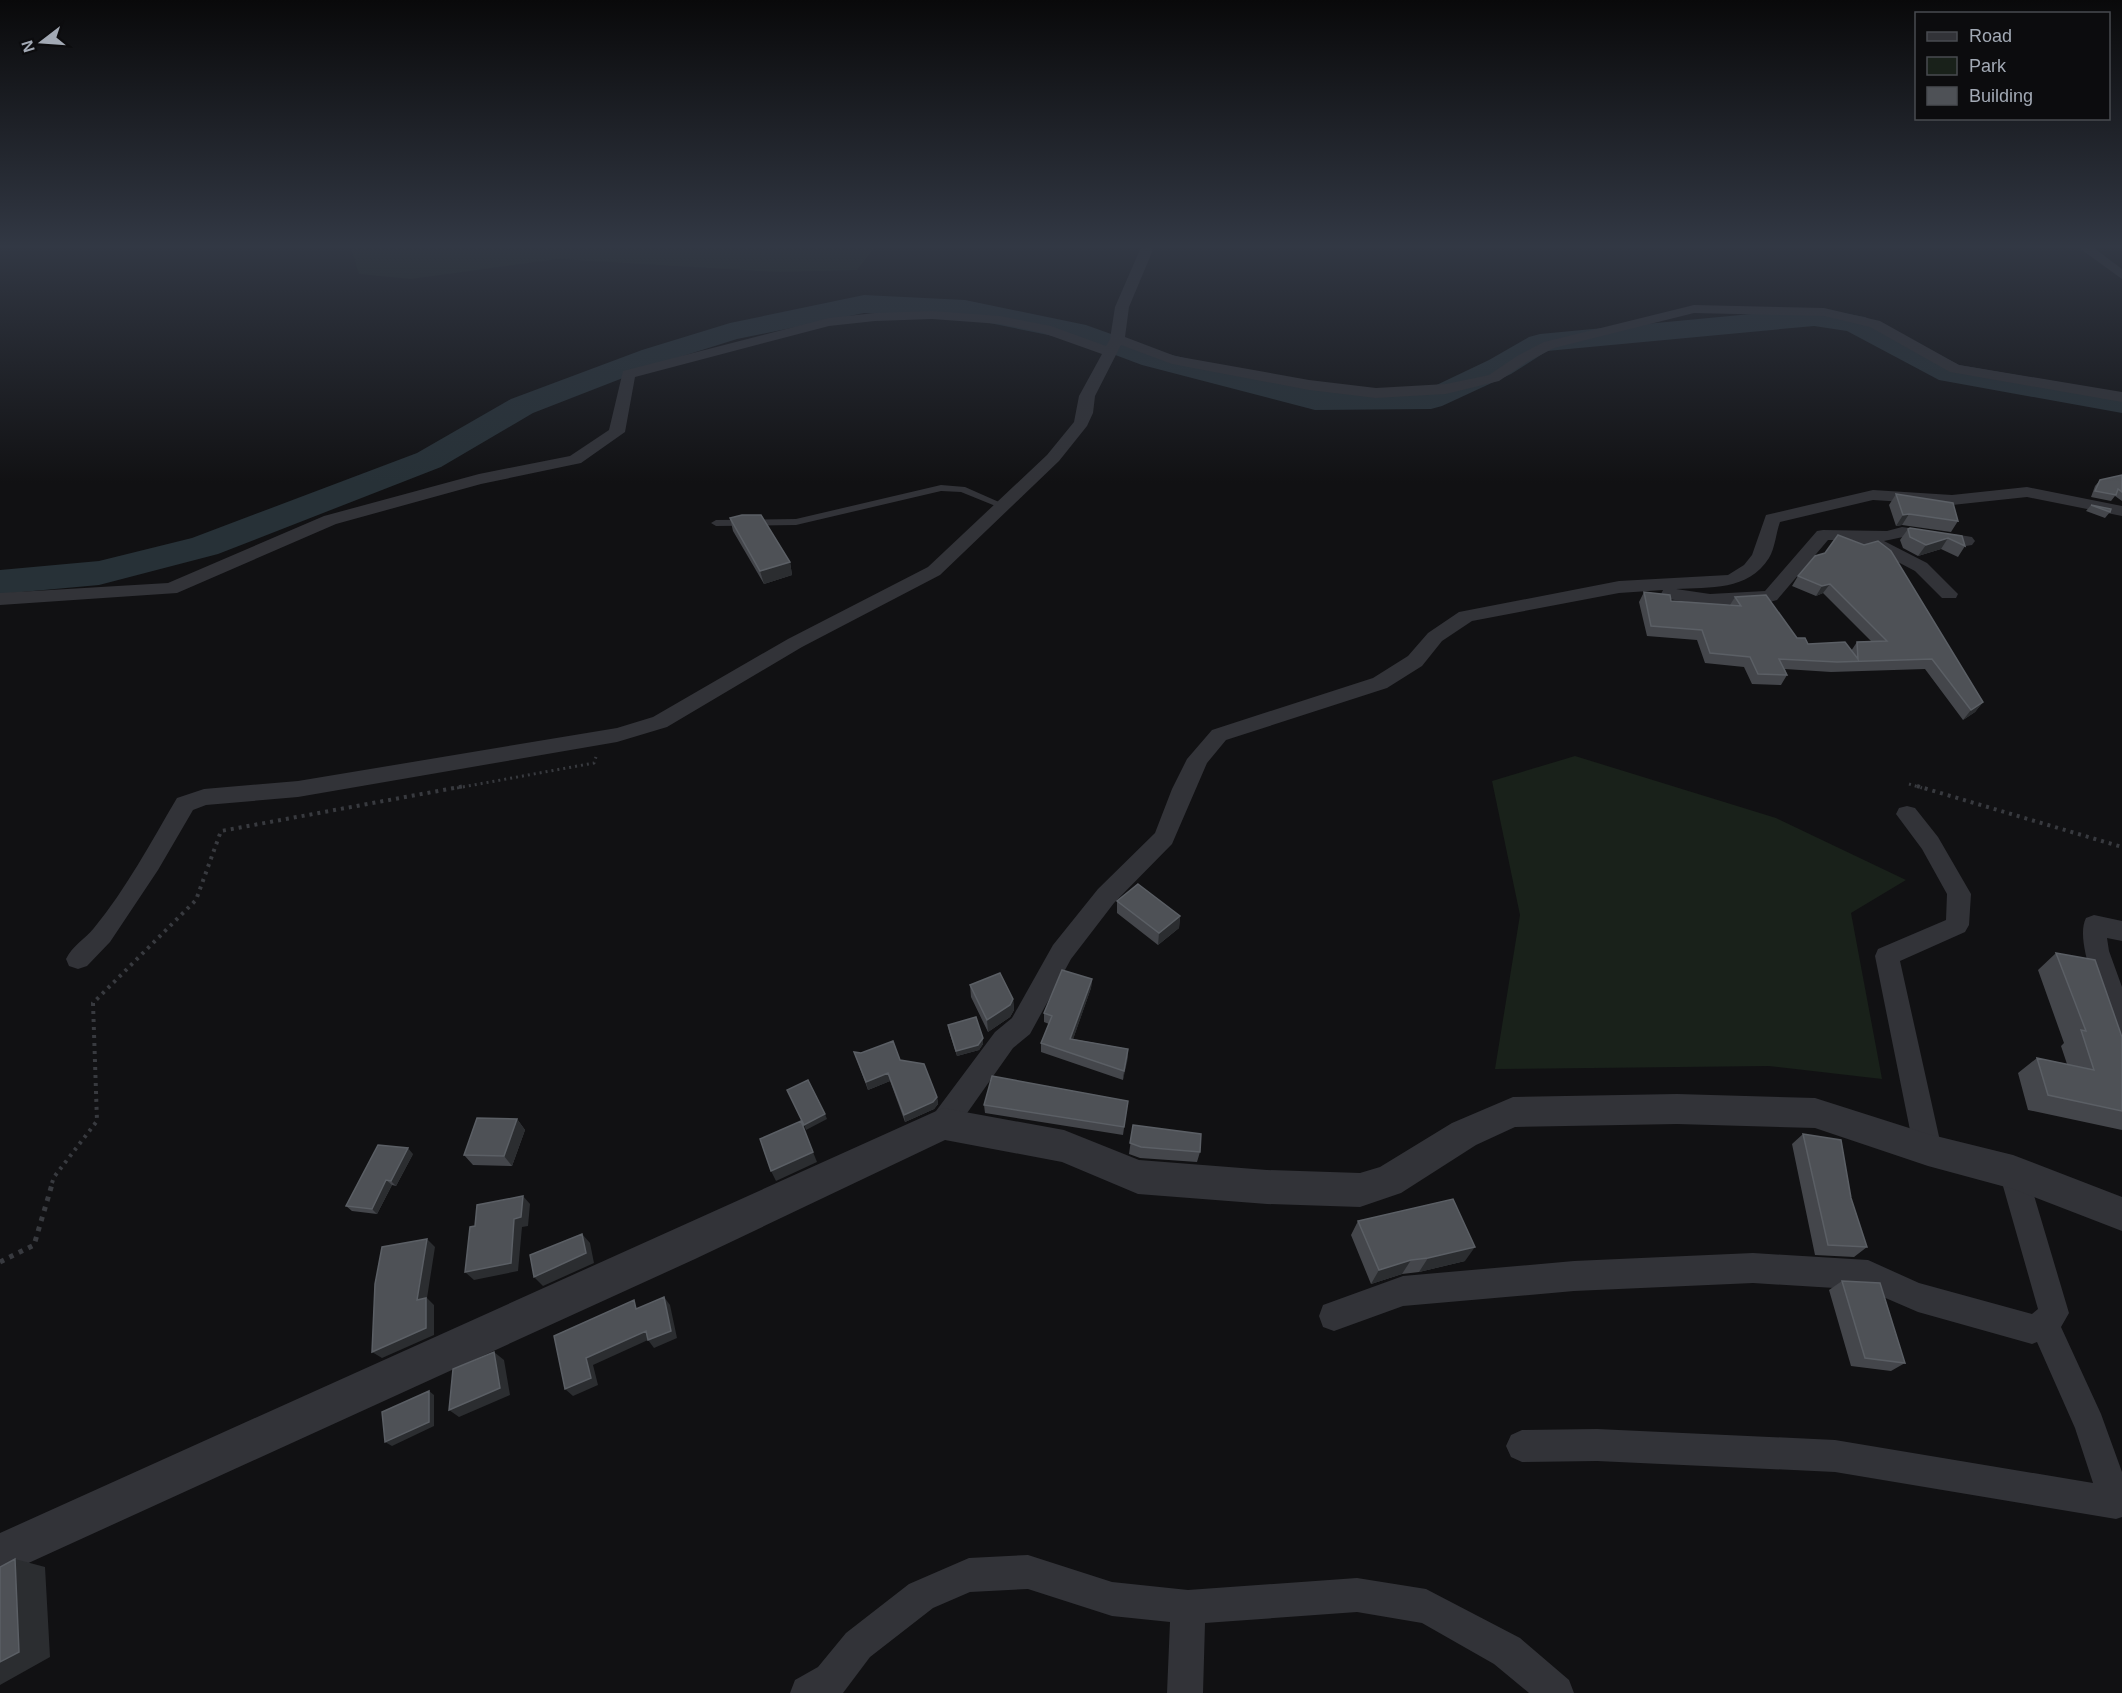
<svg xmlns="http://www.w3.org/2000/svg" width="2122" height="1693" font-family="Helvetica,sans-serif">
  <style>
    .green { fill: #19211a }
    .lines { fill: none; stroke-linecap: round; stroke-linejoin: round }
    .river { fill: #273137; fill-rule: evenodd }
    .path-far2 { stroke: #383a3f; stroke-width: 3; stroke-dasharray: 2 4; stroke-linecap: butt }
    .path-far1 { stroke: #383a3f; stroke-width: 4; stroke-dasharray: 3 5; stroke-linecap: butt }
    .path { stroke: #383a3f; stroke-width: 5; stroke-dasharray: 4.5 6; stroke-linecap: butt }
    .service { fill: #323338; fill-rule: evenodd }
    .minor { fill: #323338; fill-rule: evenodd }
    .tertiary { fill: #323338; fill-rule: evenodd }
    .wall { fill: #44464b }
    .shaded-wall { fill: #2b2d30 }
    .building { fill: #4e5156; stroke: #5b5f65; stroke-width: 1.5 }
  </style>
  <rect width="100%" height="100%" fill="#111113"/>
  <path class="green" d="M350,245H876L857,270L778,272L558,259L411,279L359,274Z
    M1575,756L1776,818L1906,880L1851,913L1882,1079L1769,1066L1495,1069L1520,915L1492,781Z"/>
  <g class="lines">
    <path class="river" d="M864,295L965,300L1086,325L1164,353L1315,390H1426L1489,360L1529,337L1540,334L1814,308L1865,317L1959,365L2122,393V413L1939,380L1847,331L1814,326L1547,351L1511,374L1442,406L1431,409L1315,410L1142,365L1078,341L965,318L864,313L737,339L664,362L533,413L441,467L218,554L99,585L0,594V570L99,561L192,538L417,453L511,399L642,350L730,323Z"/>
    <path class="path-far2" d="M1909,784L1922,788
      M457,788L594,763L596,757"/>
    <path class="path-far1" d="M1917,786L2122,847
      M52,1183L54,1177L97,1121L93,1003L196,900L221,831L465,786"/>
    <path class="path" d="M0,1262L34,1245L53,1181"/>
    <path class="service" d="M941,485L965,487L1008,506L1003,509L961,492L941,491L796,525L716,526L711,523L716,520L796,519Z"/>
    <path class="minor" d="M1142,245H1155L1129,307L1125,337L1175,356L1309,380L1376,388L1446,384L1489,375L1517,356L1544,342L1694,305L1824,308L1880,321L1959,365L2122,392V402L1950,372L1870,327L1824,316L1694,313L1554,348L1527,362L1499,381L1446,394L1376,398L1309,390L1172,364L1121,345L1095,396L1093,413L1087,426L1059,461L940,575L802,647L667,727L617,742L298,797L206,805L193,810L158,870L110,942L87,966L78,969L69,966L66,959C72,946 85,939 94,928C126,889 151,842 177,798L204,789L298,781L617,728L653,717L788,639L928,567L1047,455L1074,422L1079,396L1102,354L1043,333L1000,324L932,319L875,321L829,326L635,377L625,432L581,463L481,484L336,524L177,593L0,605V593L168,583L324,516L479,474L570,456L609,430L623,371L829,318L875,313L932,311L1000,316L1051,326L1106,346L1110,339L1115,307Z
      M2075,245H2090L2122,269V279Z
      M2027,487L2122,506V516L2027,497L1952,505L1873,500L1780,522C1776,533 1775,548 1769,558C1748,591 1710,587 1676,589L1710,594L1765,591L1817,531L1823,530L1887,531L1902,527L1966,536L1972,537L1975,541L1972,545L1966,546L1903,537L1884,541L1927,563L1958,594L1956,598H1942L1915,571L1877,551L1852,540H1828L1777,600L1770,602L1710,606L1663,598L1661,594L1663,590L1619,593L1472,621L1442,641L1422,666L1387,688L1226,740L1207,763L1172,844L1114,903L1071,959L1030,1034L1013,1048L953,1133L943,1136L933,1133L930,1124L933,1115L995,1032L1012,1018L1053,945L1098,889L1155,833L1172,789L1187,759L1212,730L1373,678L1408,656L1428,633L1459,612L1619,581L1728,575L1744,565L1752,555L1766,515L1873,490L1952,495Z
      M1907,806L1915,808L1938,837L1971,894L1969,925L1965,932L1900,961L1942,1150L1938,1159L1928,1163L1918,1159L1914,1150L1875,956L1878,949L1946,920L1947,894L1922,849L1896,814L1899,808Z
      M2094,915L2122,921V941L2107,938L2109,951L2122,987V1034L2113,1031L2109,1023C2101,999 2074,941 2086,918Z
      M2013,1159L2023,1163L2027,1172L2069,1313L2061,1327L2101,1414L2122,1472V1517L2116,1519L1835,1472L1597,1461L1522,1462L1511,1457L1506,1446L1511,1435L1522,1430L1597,1429L1835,1440L2093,1483L2075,1428L2037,1342L2032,1344L1918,1312L1867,1290L1753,1283L1574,1291L1403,1306L1334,1331L1323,1327L1319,1316L1323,1305L1403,1276L1574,1261L1753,1253L1868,1260L1919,1283L2032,1314L2038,1309L1999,1172L2003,1163Z
      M1028,1555L1112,1582L1188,1590L1357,1578L1426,1589L1520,1638L1569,1680L1574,1693H1529L1494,1664L1422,1623L1357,1612L1205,1623L1203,1693H1167L1170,1622L1112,1616L1028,1589L970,1592L933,1608L870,1657L843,1693H790L795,1680L818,1667L846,1633L909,1584L969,1558Z"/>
    <path class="tertiary" d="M1677,1094L1815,1098L1928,1134L2013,1155L2122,1197V1231L2013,1189L1928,1166L1815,1128L1677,1124L1515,1127L1476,1145L1401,1193L1360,1207L1267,1204L1138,1194L1062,1162L945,1140L695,1259L0,1576V1533L943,1108L1064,1130L1139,1160L1267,1170L1360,1173L1380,1167L1452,1123L1513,1097Z"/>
  </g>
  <path class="wall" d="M2122,475V501L2115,496L2111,501L2091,497L2095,486L2100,480Z
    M1896,494L1958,521L1951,532L1902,525L1896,526L1889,505Z
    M2091,505L2110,512L2105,518L2086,511Z
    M730,518L790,562L792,575L764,584L733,531Z
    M1908,529L1962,536L1965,546L1958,557L1941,549L1918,556L1903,548L1900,540Z
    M1815,556L1983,702L1975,712L1963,720L1925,669L1831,672L1785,669L1787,675L1781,685L1752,684L1744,667L1705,663L1697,640L1647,636L1639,602L1644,592L1671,601L1730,605L1735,597L1797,638L1808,644L1851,651L1857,642L1871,641L1823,593L1816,596L1792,586L1798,576Z
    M1117,901L1180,916L1179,928L1158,945L1117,913Z
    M2056,953L2122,1037V1130L2028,1110L2018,1073L2037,1058L2067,1064L2061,1046L2064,1043L2038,970Z
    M1092,979L1091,988L1073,1039L1128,1049L1123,1080L1041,1052V1043L1049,1024L1044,1022V1013Z
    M970,985L1013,999L1014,1010L1010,1017L988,1032L971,997Z
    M948,1025L983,1044L979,1050L957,1056L949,1031Z
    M854,1052L900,1060L937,1097L938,1104L934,1109L905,1122L890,1081L868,1090Z
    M1128,1101L1123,1135L985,1113L984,1105Z
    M517,1119L525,1130L512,1166L473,1165L464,1155Z
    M1133,1125L1200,1152L1197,1162L1140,1158L1129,1154Z
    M1803,1134L1867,1247L1854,1257L1815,1255L1792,1144Z
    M413,1154L396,1186L392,1185L377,1214L352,1211L346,1206Z
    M1358,1221L1465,1261L1419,1272L1402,1274L1371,1284L1351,1235Z
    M1842,1281L1905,1363L1891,1371L1851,1366L1829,1290Z"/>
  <path class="shaded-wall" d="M1909,514L1902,525L1896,526L1903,515Z
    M1948,538L1941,549L1918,556L1926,545Z
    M790,562L792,575L764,584L760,571Z
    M1830,584L1823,593L1816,596L1822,586Z
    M1983,702L1975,712L1963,720L1971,710Z
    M1180,916L1179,928L1158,945L1159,933Z
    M1092,979L1091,988L1070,1048V1039Z
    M1013,999L1014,1010L1010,1017L988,1032L987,1020Z
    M983,1038V1044L979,1050L957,1056L956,1051Z
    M1128,1049V1058L1123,1080L1124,1071Z
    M888,1073L890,1081L868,1090L866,1082Z
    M937,1097L938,1104L934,1109L905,1122L904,1115Z
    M825,1114L827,1119L806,1130L804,1125Z
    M517,1119L525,1130L512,1166L504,1156Z
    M408,1148L413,1154L396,1186L391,1181Z
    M813,1152L817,1162L776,1181L771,1171Z
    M386,1180L392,1185L377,1214L372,1209Z
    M523,1196L530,1204L528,1226L522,1227L518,1271L474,1280L465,1272L514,1219Z
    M582,1234L590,1243L594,1263L543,1286L534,1277Z
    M427,1239L435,1247L427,1298L434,1305V1335L382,1358L372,1352L417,1300Z
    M1475,1247L1465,1261L1419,1272L1428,1258Z
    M1411,1260L1402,1274L1371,1284L1379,1270Z
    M664,1297L670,1305L677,1338L654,1348L648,1340L593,1365L598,1385L573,1396L565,1389L586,1358Z
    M494,1352L504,1360L510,1395L459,1417L449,1410Z
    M429,1391L434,1395V1426L392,1446L385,1442Z
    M15,1559L45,1567L50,1657L0,1685V1662Z"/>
  <path class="building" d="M2122,475V492L2118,489L2116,495L2095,491L2100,480Z
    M1896,494L1953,503L1958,521L1909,514L1903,515Z
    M2091,505L2111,509L2110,512Z
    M742,515H761L790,562L760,571L730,518Z
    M1910,528L1962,536L1965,546L1948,538L1926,545L1910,537L1908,529Z
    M1838,535L1864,545L1878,541L1891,551L1983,702L1971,710L1932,659L1837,662L1779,659L1787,675L1758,674L1750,657L1710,653L1702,630L1651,626L1644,592L1670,595L1671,601L1741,606L1735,597L1766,595L1797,638H1805L1808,644L1845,642L1858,659L1857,642L1887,641L1830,584L1822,586L1798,576L1815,556L1825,553Z
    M1138,884L1180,916L1159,933L1117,901Z
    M2056,953L2095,960L2122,1037V1111L2048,1095L2037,1058L2094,1070L2081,1030L2086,1031Z
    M1062,970L1092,979L1070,1039L1128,1049L1124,1071L1041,1043L1052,1016L1044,1013Z
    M1000,973L1013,999L1010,1005L987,1020L970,985Z
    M976,1017L983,1038L978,1045L956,1051L948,1025Z
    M893,1041L900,1060L924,1064L937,1097L933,1102L904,1115L888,1073L866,1082L854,1052L861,1053Z
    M992,1076L1128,1101L1124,1127L984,1105Z
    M808,1080L825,1114L804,1125L787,1090Z
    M477,1118L517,1119L504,1156L464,1155Z
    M801,1121L813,1152L771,1171L760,1139Z
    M1133,1125L1201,1134L1200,1152L1141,1147L1130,1143Z
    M1803,1134L1841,1140L1851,1198L1867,1247L1828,1245Z
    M378,1145L408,1148L391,1181L386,1180L372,1209L346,1206Z
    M523,1196L521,1217L514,1219L511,1263L465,1272L470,1227L475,1226L477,1205Z
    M1453,1199L1475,1247L1428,1258L1411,1260L1379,1270L1358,1221Z
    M582,1234L586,1253L534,1277L530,1255Z
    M427,1239L417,1300L426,1298V1328L372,1352L375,1284L382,1247Z
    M1842,1281L1880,1283L1905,1363L1865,1358Z
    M664,1297L671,1331L648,1340L646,1331L586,1358L591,1378L565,1389L554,1336L634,1300L636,1309Z
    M494,1352L500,1388L449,1410L453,1369Z
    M429,1391V1422L385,1442L382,1412Z
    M15,1559L19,1652L0,1662V1567Z"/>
  <linearGradient id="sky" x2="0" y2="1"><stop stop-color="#09090a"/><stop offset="0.51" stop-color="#323844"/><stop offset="1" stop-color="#323844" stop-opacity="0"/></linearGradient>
  <rect width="2122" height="483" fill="url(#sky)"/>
  <rect x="1915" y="12" width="195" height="108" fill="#0c0c0e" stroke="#484b50" stroke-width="1.5"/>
  <rect x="1927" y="32" width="30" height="9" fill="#323338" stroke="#484b50" stroke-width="1.5"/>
  <text x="1969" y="42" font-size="18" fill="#a2a9b4">Road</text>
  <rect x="1927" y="57" width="30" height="18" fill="#19211a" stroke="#484b50" stroke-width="1.5"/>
  <text x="1969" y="72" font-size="18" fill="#a2a9b4">Park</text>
  <rect x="1927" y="87" width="30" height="18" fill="#4e5156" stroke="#484b50" stroke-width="1.5"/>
  <text x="1969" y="102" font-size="18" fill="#a2a9b4">Building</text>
  <g transform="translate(42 42) rotate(253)" stroke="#0c0c0e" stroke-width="4.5" paint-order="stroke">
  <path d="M0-4.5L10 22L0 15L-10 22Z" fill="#a2a9b4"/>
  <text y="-9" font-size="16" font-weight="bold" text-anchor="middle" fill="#a2a9b4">N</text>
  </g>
</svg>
